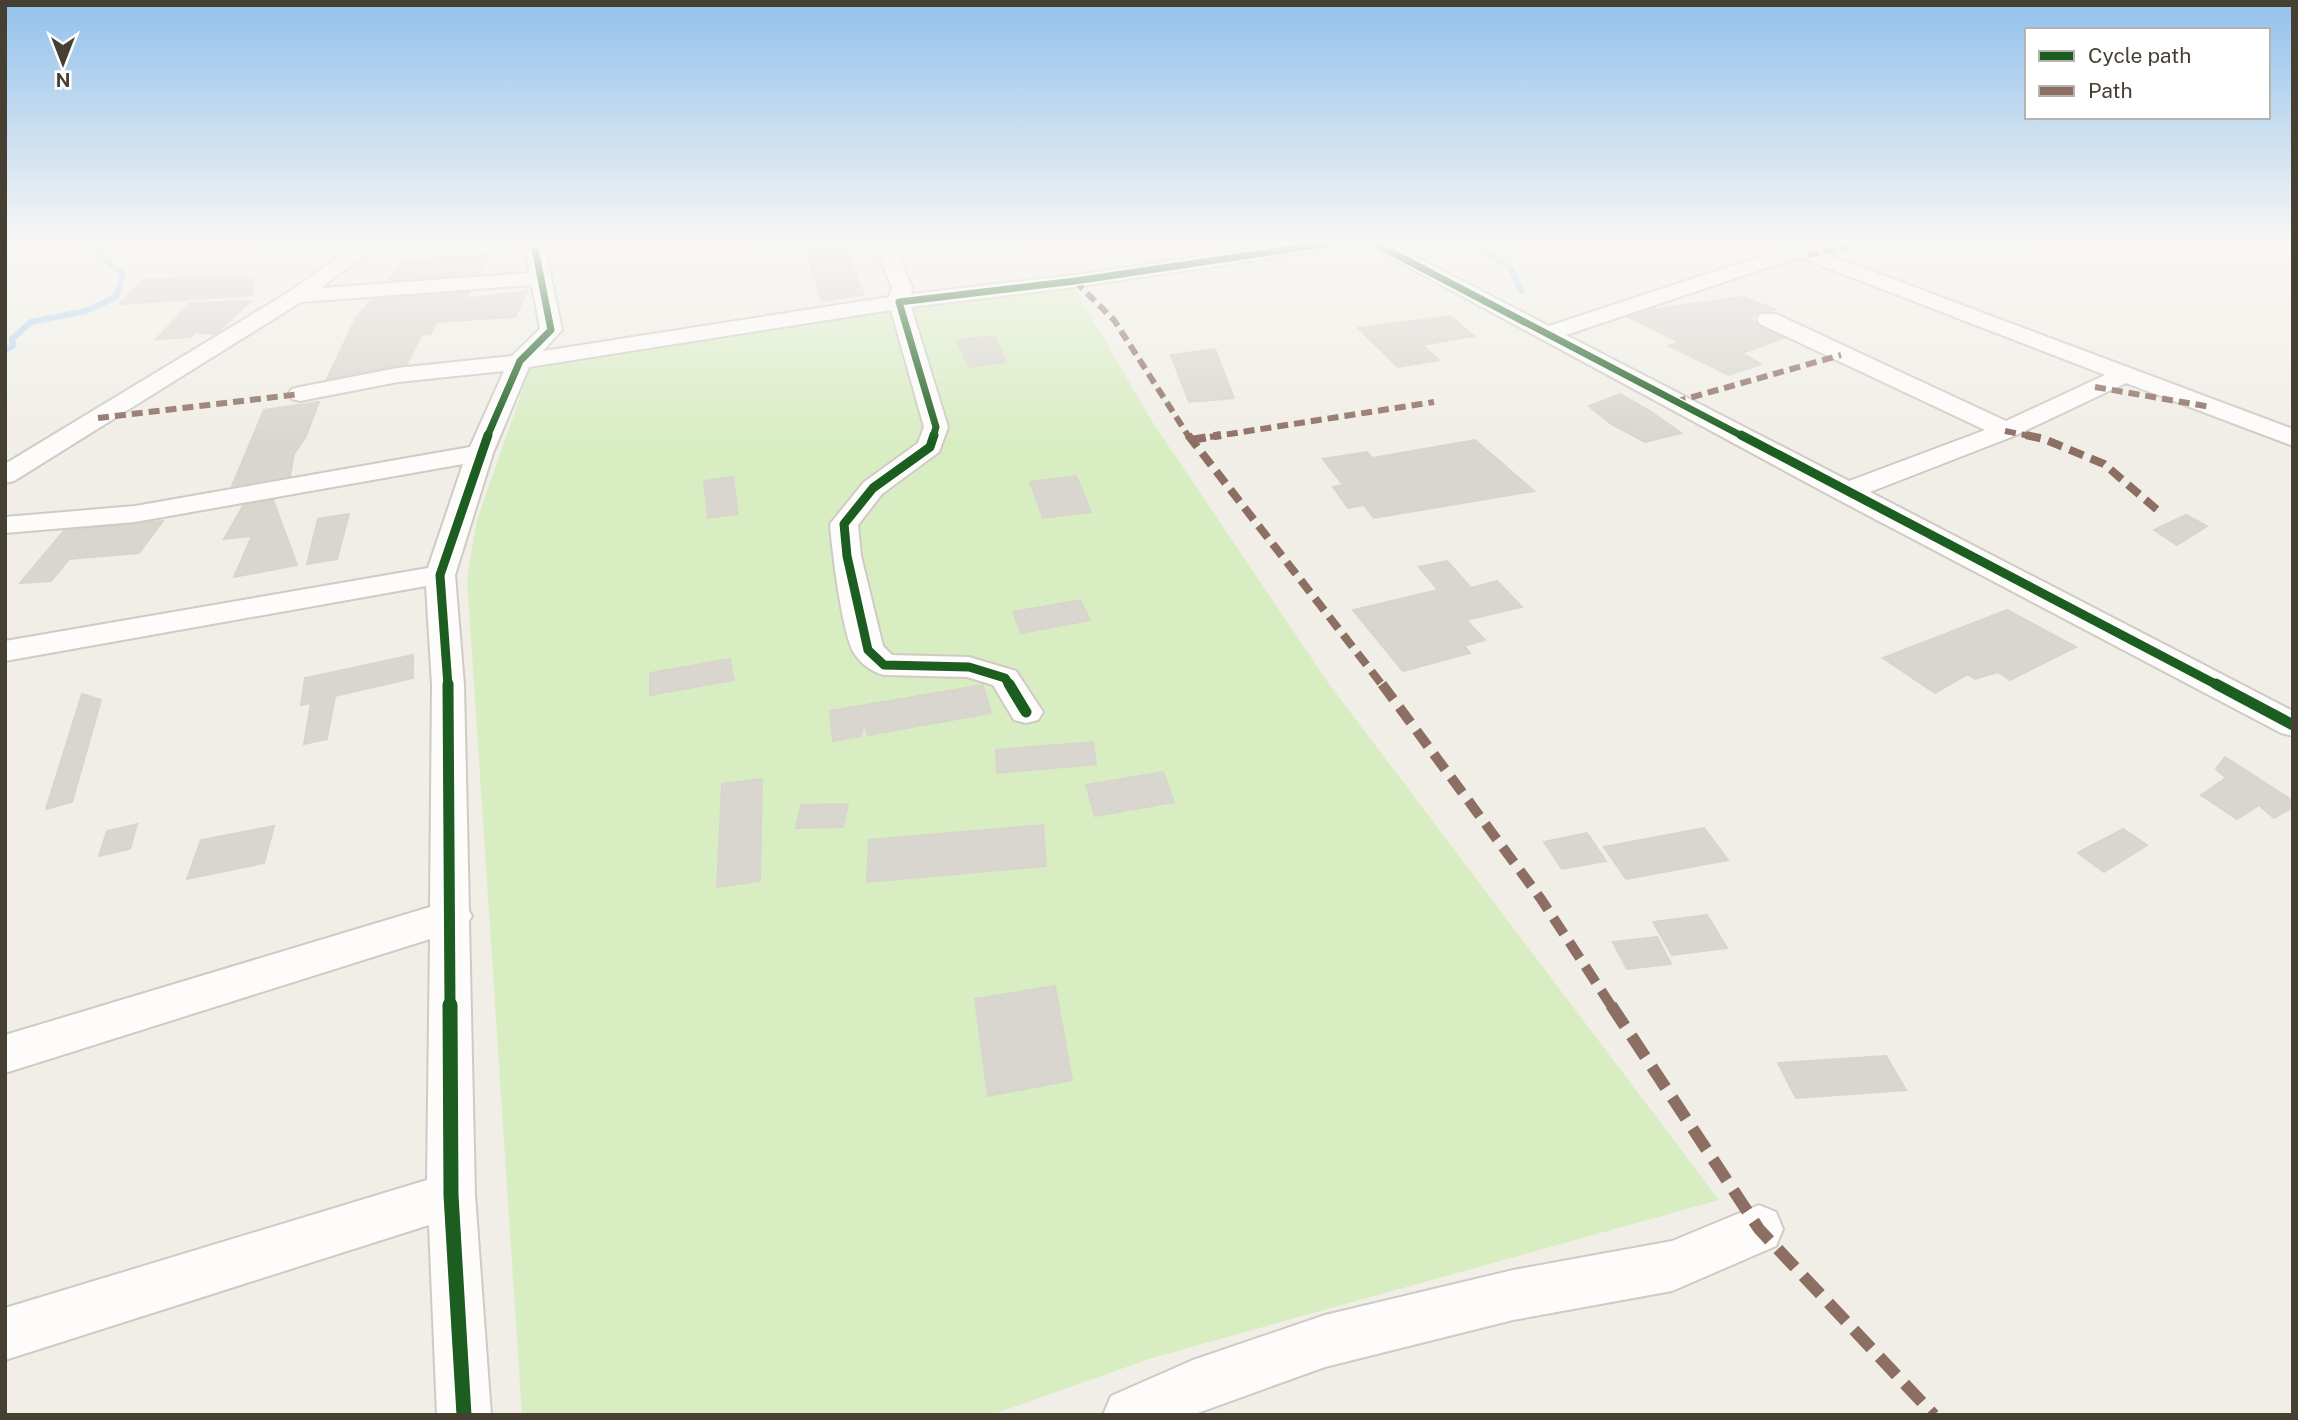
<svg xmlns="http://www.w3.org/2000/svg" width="2298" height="1420" font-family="'Public Sans',sans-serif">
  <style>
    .green { fill: #d9edc3 }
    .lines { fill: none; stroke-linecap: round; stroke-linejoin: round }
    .stream { stroke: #b3d4f2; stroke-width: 6 }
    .building { fill: #d9d6cf; stroke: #d8d5cc; stroke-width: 2 }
    .minor-casing { stroke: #cecbc4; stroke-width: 4 }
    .minor { fill: #fdfcfb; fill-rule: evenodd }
    .quiet-far3 { stroke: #8d6e63; stroke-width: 6; stroke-dasharray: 11 6; stroke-linecap: butt }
    .quiet-far2 { stroke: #8d6e63; stroke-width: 8; stroke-dasharray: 15 8; stroke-linecap: butt }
    .quiet-far1 { stroke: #8d6e63; stroke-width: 10; stroke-dasharray: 19 10; stroke-linecap: butt }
    .quiet { stroke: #8d6e63; stroke-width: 12; stroke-dasharray: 25 12; stroke-linecap: butt }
    .cycleway-far3-casing { stroke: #fff; stroke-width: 10 }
    .cycleway-far2-casing { stroke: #fff; stroke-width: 12 }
    .cycleway-far1-casing { stroke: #fff; stroke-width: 16 }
    .cycleway-casing { stroke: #fff; stroke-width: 19 }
    .cycleway-far3 { stroke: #1b5e20; stroke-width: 7 }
    .cycleway-far2 { stroke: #1b5e20; stroke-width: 9 }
    .cycleway-far1 { stroke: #1b5e20; stroke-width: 11 }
    .cycleway { stroke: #1b5e20; stroke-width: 15 }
  </style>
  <rect width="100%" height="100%" fill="#f0eee6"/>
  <path class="green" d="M1074,288L1153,423L1329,684L1719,1200L1152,1358L991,1415H522L467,578L477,520L531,366L902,310Z"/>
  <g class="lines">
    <path class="stream" d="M1483,243L1486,252L1510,268L1522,291
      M5,350L13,346L12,339L31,322L86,311L116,297L123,275L87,243"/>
  </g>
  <path class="building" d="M803,243H842L864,295L822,301Z
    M491,253L480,274L388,281L405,260Z
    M195,277L253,278V295L120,304L143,280Z
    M527,291L515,317L436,322L431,334L421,335L407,364L327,379L356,318L372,299L470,292L466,299Z
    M1743,297L1777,310L1760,311L1750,319L1784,338L1742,353L1761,364L1729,375L1669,346L1680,342L1628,317L1650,310Z
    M251,301L215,334L195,332L190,337L156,339L191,303Z
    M1450,316L1474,336L1422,345L1439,360L1398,367L1358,328Z
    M994,336L1006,362L969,367L957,340Z
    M1215,349L1234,398L1189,402L1171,355Z
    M1620,394L1650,411L1681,433L1645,442L1611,424L1589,406Z
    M319,402L306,436L294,454L290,476L232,486L264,410Z
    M1475,440L1534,491L1374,518L1364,505L1348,508L1333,487L1343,485L1323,459L1367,452L1372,458Z
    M1076,476L1091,512L1043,518L1030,482Z
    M733,477L738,514L708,518L704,481Z
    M273,500L297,565L234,577L252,536L224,539L243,506Z
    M349,514L337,559L307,564L318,519Z
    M2186,515L2207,526L2177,545L2154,530Z
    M163,521L139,553L69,559L51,581L20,583L64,531Z
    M1447,561L1471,588L1497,581L1522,607L1466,620L1485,640L1464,646L1470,653L1403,671L1353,610L1438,590L1419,567Z
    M1080,600L1090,620L1021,633L1013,612Z
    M2007,610L2076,647L2010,680L1998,672L1975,679L1968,674L1935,693L1883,658Z
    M413,655V678L335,696L327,739L304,744L311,703L301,705L305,678Z
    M730,659L734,680L650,695V673Z
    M983,685L991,713L868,735L864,722L861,736L833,741L830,711Z
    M82,694L101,700L72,802L46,809Z
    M1093,742L1096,764L997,773L996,750Z
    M2225,757L2293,801V807L2274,818L2259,805L2237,819L2201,795L2226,778L2216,769Z
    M1163,772L1174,802L1095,816L1086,785Z
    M762,779L760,881L717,887L722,784Z
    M848,804L843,827L796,828L801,805Z
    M137,824L130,849L99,856L107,831Z
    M1043,825L1046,866L867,882L869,840Z
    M274,826L264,863L187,879L201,840Z
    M1704,828L1728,860L1626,879L1604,847Z
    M2123,829L2147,845L2104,872L2078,853Z
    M1587,833L1606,861L1562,869L1544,842Z
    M1707,915L1727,948L1672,955L1653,922Z
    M1657,937L1671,964L1627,969L1613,942Z
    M1055,986L1072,1080L988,1096L975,999Z
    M1886,1056L1906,1090L1796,1098L1778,1063Z"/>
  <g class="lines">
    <defs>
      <path id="minor" d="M357,243H380L321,288L530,273L524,243H544L562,330L543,351L889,297L892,288L874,243H894L912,288L911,294L1075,275L1292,243H1341L1331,249L1075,287L911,307L948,427L939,452L882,494L858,525L861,556L883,646L892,655L969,657L1016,671L1043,712L1038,720L1026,723L1014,720L993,685L967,677L884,675C872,672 861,664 854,653C842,633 832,550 830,524L864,482L918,443L924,427L891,310L529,367L493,453L455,575L464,685L469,911L472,916L469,921L475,1195L491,1415H437L429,1225L5,1360V1308L427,1180L430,939L5,1073V1035L430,907L432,685L426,586L5,661V641L428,568L463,464L135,522L5,533V517L135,506L470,447L504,371L398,382L300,401L292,399L288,394L292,389L300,387L397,368L512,356L540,329L532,285L301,302L14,481L5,483V464L289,292Z
        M1364,243H1389L1549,326L1780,250L1770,243H1797L2293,429V446L2126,383L2014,436L1870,492L2293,711V736L2281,733L1835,498ZM1799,257L2105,375L2006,421L1776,314H1760L1757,319L1760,324L1985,430L1849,481L1566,335Z
        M1759,1205L1776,1212L1783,1229L1776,1246L1672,1291L1513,1320L1325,1367L1192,1415H1103L1111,1396L1193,1360L1325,1315L1513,1270L1672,1241Z"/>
    </defs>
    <use href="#minor" class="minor-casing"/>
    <use href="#minor" class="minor"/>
    <path class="quiet-far3" d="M1808,255L1868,243
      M1075,281L1114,320L1189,437
      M2095,387L2211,407
      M1675,402L1841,355
      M98,418L300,394
      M2005,431L2035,437
      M1210,437L1434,402"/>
    <path class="quiet-far2" d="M1188,435L1383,686
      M2026,435L2044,439L2104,464L2162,514
      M1191,440L1221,435"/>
    <path class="quiet-far1" d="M1382,684L1541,899L1612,1007"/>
    <path class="quiet" d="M1611,1005L1759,1229L1934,1415"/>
    <defs>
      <path id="cycleway-far3" d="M1374,243L1744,437
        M487,437L520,361L551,330L534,243
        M933,437L936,427L899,302L1075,281L1331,243"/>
      <path id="cycleway-far2" d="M934,435L930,447L873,488L844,524L847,556L868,650L884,665L969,667L1005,678L1010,686
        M1741,435L2219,686
        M448,686L440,575L488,435"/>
      <path id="cycleway-far1" d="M448,684L450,1007
        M1009,684L1026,712
        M2216,684L2293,725"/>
      <path id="cycleway" d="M450,1005L451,1195L464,1415"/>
    </defs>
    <use href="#cycleway-far3" class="cycleway-far3-casing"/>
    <use href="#cycleway-far2" class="cycleway-far2-casing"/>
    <use href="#cycleway-far1" class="cycleway-far1-casing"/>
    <use href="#cycleway" class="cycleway-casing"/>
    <use href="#cycleway-far3" class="cycleway-far3"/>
    <use href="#cycleway-far2" class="cycleway-far2"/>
    <use href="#cycleway-far1" class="cycleway-far1"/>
    <use href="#cycleway" class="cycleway"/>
  </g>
  <linearGradient id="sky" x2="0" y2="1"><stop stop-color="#93c1ec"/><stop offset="0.55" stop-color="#f8f7f4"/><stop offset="1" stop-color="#f8f7f4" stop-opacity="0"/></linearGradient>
  <rect width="2298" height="442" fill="url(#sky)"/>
  <rect width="2298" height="1420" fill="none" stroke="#464033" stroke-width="14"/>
  <rect x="2025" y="28" width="245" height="91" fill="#ffffff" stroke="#b5b3ad" stroke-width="2"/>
  <rect x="2039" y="51" width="35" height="10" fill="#1b5e20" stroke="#b5b3ad" stroke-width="2"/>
  <text x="2088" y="63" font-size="21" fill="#464033">Cycle path</text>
  <rect x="2039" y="86" width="35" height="10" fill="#8d6e63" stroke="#b5b3ad" stroke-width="2"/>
  <text x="2088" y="98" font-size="21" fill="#464033">Path</text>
  <g transform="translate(63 63) rotate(180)" stroke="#ffffff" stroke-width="5" paint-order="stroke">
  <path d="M0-5L12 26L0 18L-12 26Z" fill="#464033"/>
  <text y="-10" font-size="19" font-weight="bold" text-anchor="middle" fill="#464033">N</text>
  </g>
</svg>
